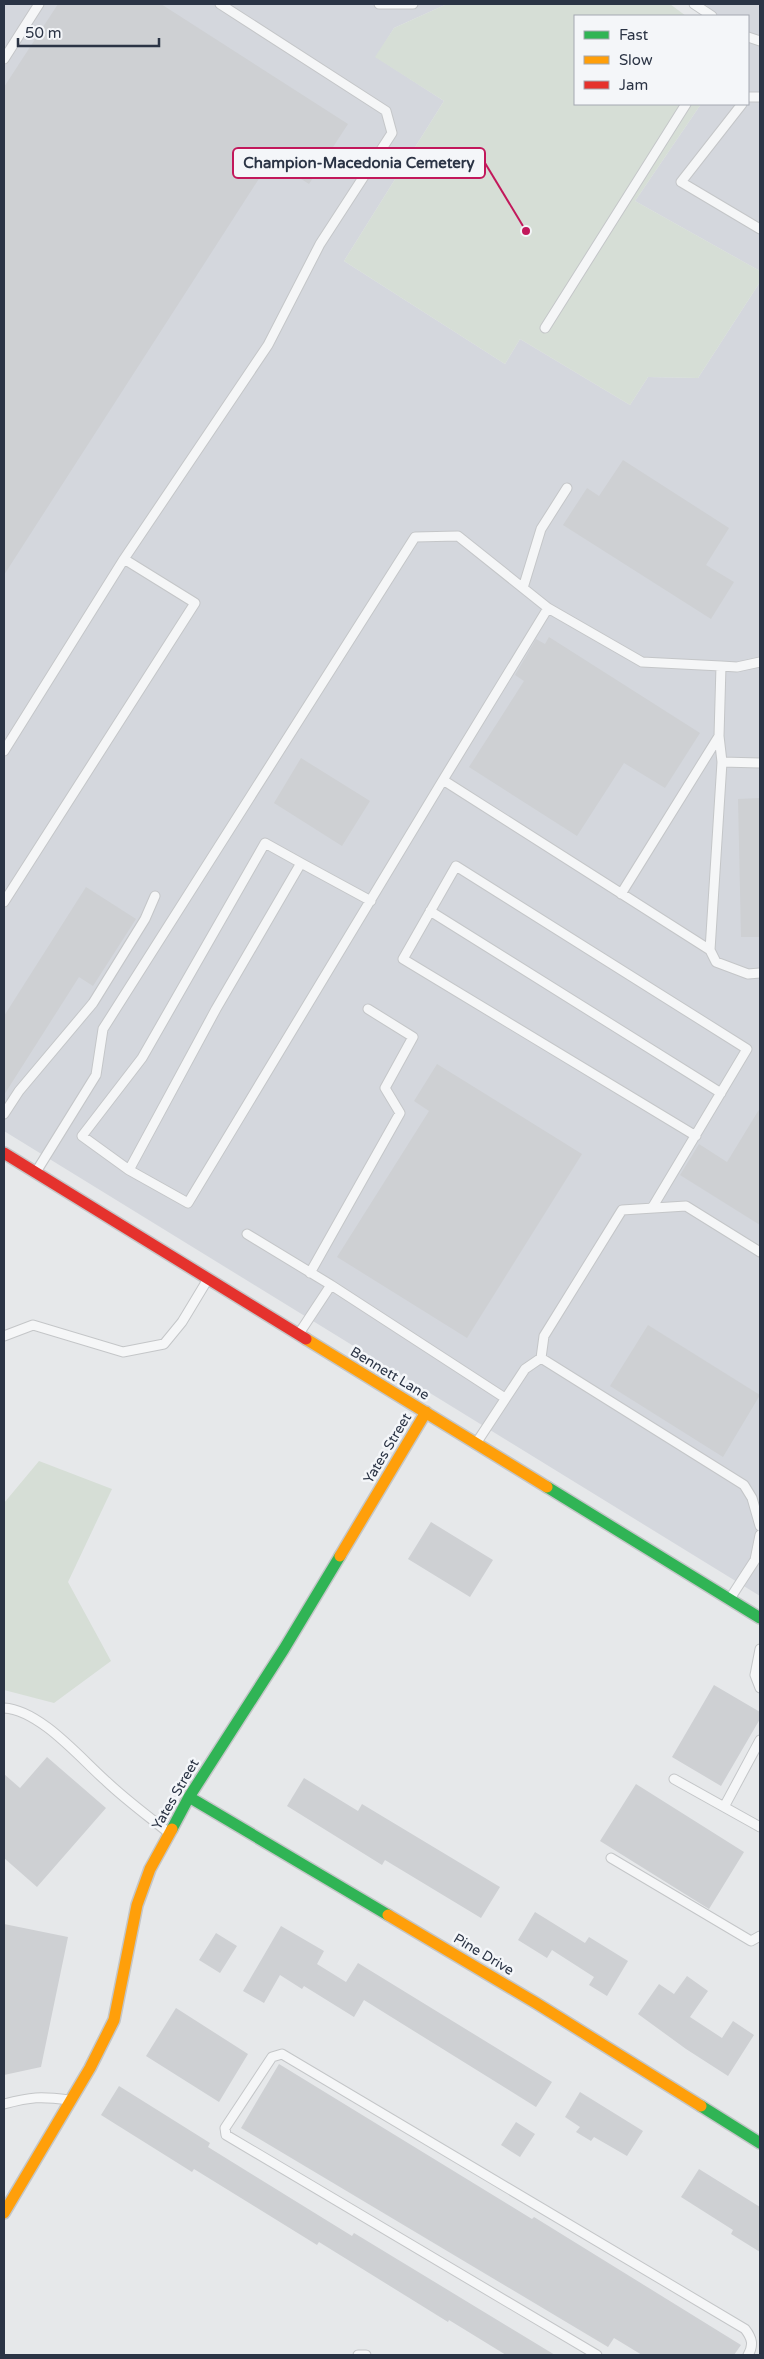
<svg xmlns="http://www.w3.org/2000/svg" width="764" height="2359" font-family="'Varela Round',sans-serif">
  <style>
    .built { fill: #d4d7dd }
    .green { fill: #d6ded6 }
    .building { fill: #ced0d3 }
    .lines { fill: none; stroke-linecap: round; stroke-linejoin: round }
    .lane-casing { stroke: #c4c6c8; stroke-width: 11 }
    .fast-casing { stroke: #c4c6c8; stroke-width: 14 }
    .slow-casing { stroke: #c4c6c8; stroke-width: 14 }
    .jam-casing { stroke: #c4c6c8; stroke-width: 14 }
    .lane { stroke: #f5f6f7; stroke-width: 9 }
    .fast { stroke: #30b455; stroke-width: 11 }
    .slow { stroke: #ff9f0a; stroke-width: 11 }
    .jam { stroke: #e5322d; stroke-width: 11 }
    .labels { text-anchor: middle; stroke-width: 5; stroke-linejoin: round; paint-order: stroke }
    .street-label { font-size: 14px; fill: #2b3445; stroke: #f4f6f9 }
    .leader { fill: none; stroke: #c2185b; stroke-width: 2 }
    .callout-dot { fill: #c2185b; stroke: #f4f6f9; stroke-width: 2 }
    .callout { fill: #f4f6f9; stroke: #c2185b; stroke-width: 2 }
    .callout-label { font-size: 15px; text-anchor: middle; font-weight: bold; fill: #2b3445 }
  </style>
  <rect width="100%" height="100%" fill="#e6e8ea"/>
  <path class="built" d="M4,4H447L394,28L376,57L444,101L344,261L505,364L520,339L630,405L648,377L698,378L760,282V1596L4,1131Z
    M705,4H760V271L635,201L701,104H748V16H717Z"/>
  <path class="green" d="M447,4H670L686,16H575V104H701L635,201L760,271V282L698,378L648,377L630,405L520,339L505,364L344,261L444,101L375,57L394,28Z
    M39,1461L112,1489L68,1582L111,1661L54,1703L4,1690V1503Z"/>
  <path class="building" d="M58,4H161L348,124L309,184L271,160L4,575V87Z
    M623,460L729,528L706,565L734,582L711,619L563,525L587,488L599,496Z
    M549,637L700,733L665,788L624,763L577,836L469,767L524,681L515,675L536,639L545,644Z
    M301,758L370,801L342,846L274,803Z
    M760,798V937H741L738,799Z
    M86,887L136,919L93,986L79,977L4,1095V1016Z
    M437,1064L582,1154L467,1338L337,1257L429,1111L414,1101Z
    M760,1108V1225L680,1175L699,1144L727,1162Z
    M648,1325L760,1395L723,1457L610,1386Z
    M431,1522L493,1560L470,1597L408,1559Z
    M714,1685L760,1712V1719L721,1786L672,1757Z
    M47,1757L106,1808L37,1887L4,1858V1774L20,1788Z
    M304,1778L358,1811L362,1804L500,1887L481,1918L385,1860L382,1865L287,1806Z
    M636,1784L744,1852L709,1909L600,1841Z
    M535,1912L585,1943L589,1937L628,1961L607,1996L589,1985L594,1977L552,1950L547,1958L518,1940Z
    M4,1924L68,1937L41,2067L4,2075Z
    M281,1926L324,1951L317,1964L346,1982L358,1963L552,2082L536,2107L364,2000L354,2017L304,1986L302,1989L280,1975L264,2003L243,1991Z
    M216,1933L237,1946L220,1973L199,1960Z
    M687,1976L708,1991L690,2017L722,2038L733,2021L754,2035L728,2076L686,2049L638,2014L659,1984L674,1994Z
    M176,2008L248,2054L219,2102L146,2056Z
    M279,2064L532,2219L534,2217L741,2345L734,2355H642L614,2338L608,2347L241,2128Z
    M119,2086L210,2143L208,2147L352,2236L354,2233L555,2355H506L449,2320L448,2322L319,2242L317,2245L194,2169L192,2172L101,2115Z
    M580,2092L643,2131L627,2156L594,2137L591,2141L576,2132L580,2127L565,2117Z
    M516,2122L535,2134L520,2157L501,2145Z
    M699,2169L760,2207V2252L731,2234L733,2230L681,2197Z"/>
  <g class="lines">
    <defs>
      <path id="lane" d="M379,4H413
        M694,4L712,16
        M748,37L760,41
        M4,59L39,4
        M748,97H760
        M742,104L681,182L760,229
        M545,328L686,104
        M523,588L541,529L567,488
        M721,666L737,667L760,662
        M4,751L124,559L268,345L320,244L392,133L386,111L220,4
        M722,762L760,763
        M443,780L548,608L642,662L721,666L719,736L621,894
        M371,901L301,863L216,1009L129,1170L188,1203L443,780L710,950L716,962L748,974L760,973
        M4,902L195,603L124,559
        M430,911L721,1093
        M710,950L722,762L719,736
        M4,1114L19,1091L93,1003L145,919L155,896
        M129,1170L82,1136L142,1058L265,843L301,863
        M36,1172L96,1075L103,1029L415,537L458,536L548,608
        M652,1208C684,1155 715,1102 747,1049L456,866L403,959L696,1136
        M247,1234L331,1285L505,1398
        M310,1273L400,1113L385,1088L413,1037L368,1009
        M300,1332L331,1285
        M4,1336L33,1325L123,1352L164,1344L182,1322L208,1279
        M541,1358L544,1336L622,1210L686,1206L760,1252
        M477,1442L525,1369L541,1358L744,1485L752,1498L760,1526
        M731,1597L755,1560L760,1535
        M760,1649L755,1675L760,1688
        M4,1708C40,1710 80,1758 106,1781C126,1800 148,1816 169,1833
        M674,1779L760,1827
        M724,1807L760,1740
        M611,1858L751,1941L760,1936
        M4,2104C31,2097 40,2096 69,2100
        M358,2355H366
        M597,2355L226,2135L225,2128L272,2057L282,2054L745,2329C752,2338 754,2345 748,2355"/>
      <path id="fast" d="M547,1487L760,1618
        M189,1797L388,1915
        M172,1829L189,1797L284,1649L340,1556
        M701,2106L760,2143"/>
      <path id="slow" d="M306,1339L547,1487
        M340,1556L426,1412
        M388,1915L536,2003L701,2106
        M4,2213L90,2068L114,2020L137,1905L150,1869L172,1829"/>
      <path id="jam" d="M4,1153L306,1339"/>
    </defs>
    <use href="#lane" class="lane-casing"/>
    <use href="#fast" class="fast-casing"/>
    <use href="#slow" class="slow-casing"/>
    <use href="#jam" class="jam-casing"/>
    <use href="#lane" class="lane"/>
    <use href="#fast" class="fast"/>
    <use href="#slow" class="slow"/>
    <use href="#jam" class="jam"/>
  </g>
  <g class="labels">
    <g class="street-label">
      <text transform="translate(390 1373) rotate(31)" y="5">Bennett Lane</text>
      <text transform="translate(387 1448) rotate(-59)" y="5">Yates Street</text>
      <text transform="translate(175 1794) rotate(-60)" y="5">Yates Street</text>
      <text transform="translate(484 1954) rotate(31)" y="5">Pine Drive</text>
    </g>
  </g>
  <path class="leader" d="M526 231L485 163"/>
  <circle class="callout-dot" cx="526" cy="231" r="5"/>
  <rect class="callout" x="233" y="148" width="252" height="30" rx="5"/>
  <g class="callout-label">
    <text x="359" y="168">Champion-Macedonia Cemetery</text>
  </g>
  <rect width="764" height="2359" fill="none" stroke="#2b3445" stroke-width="10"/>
  <rect x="574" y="15" width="175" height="90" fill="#f4f6f9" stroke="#a4a8b1"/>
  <rect x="584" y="31" width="25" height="8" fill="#30b455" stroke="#a4a8b1"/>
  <text x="619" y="40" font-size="15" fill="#2b3445">Fast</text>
  <rect x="584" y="56" width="25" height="8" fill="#ff9f0a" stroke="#a4a8b1"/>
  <text x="619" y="65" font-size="15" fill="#2b3445">Slow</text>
  <rect x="584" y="81" width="25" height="8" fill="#e5322d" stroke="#a4a8b1"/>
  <text x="619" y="90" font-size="15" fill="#2b3445">Jam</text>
  <path d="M18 38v8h141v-8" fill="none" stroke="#2b3445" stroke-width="2.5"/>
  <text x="25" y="38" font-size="15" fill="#2b3445" stroke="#f4f6f9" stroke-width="4" paint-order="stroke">50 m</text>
</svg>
